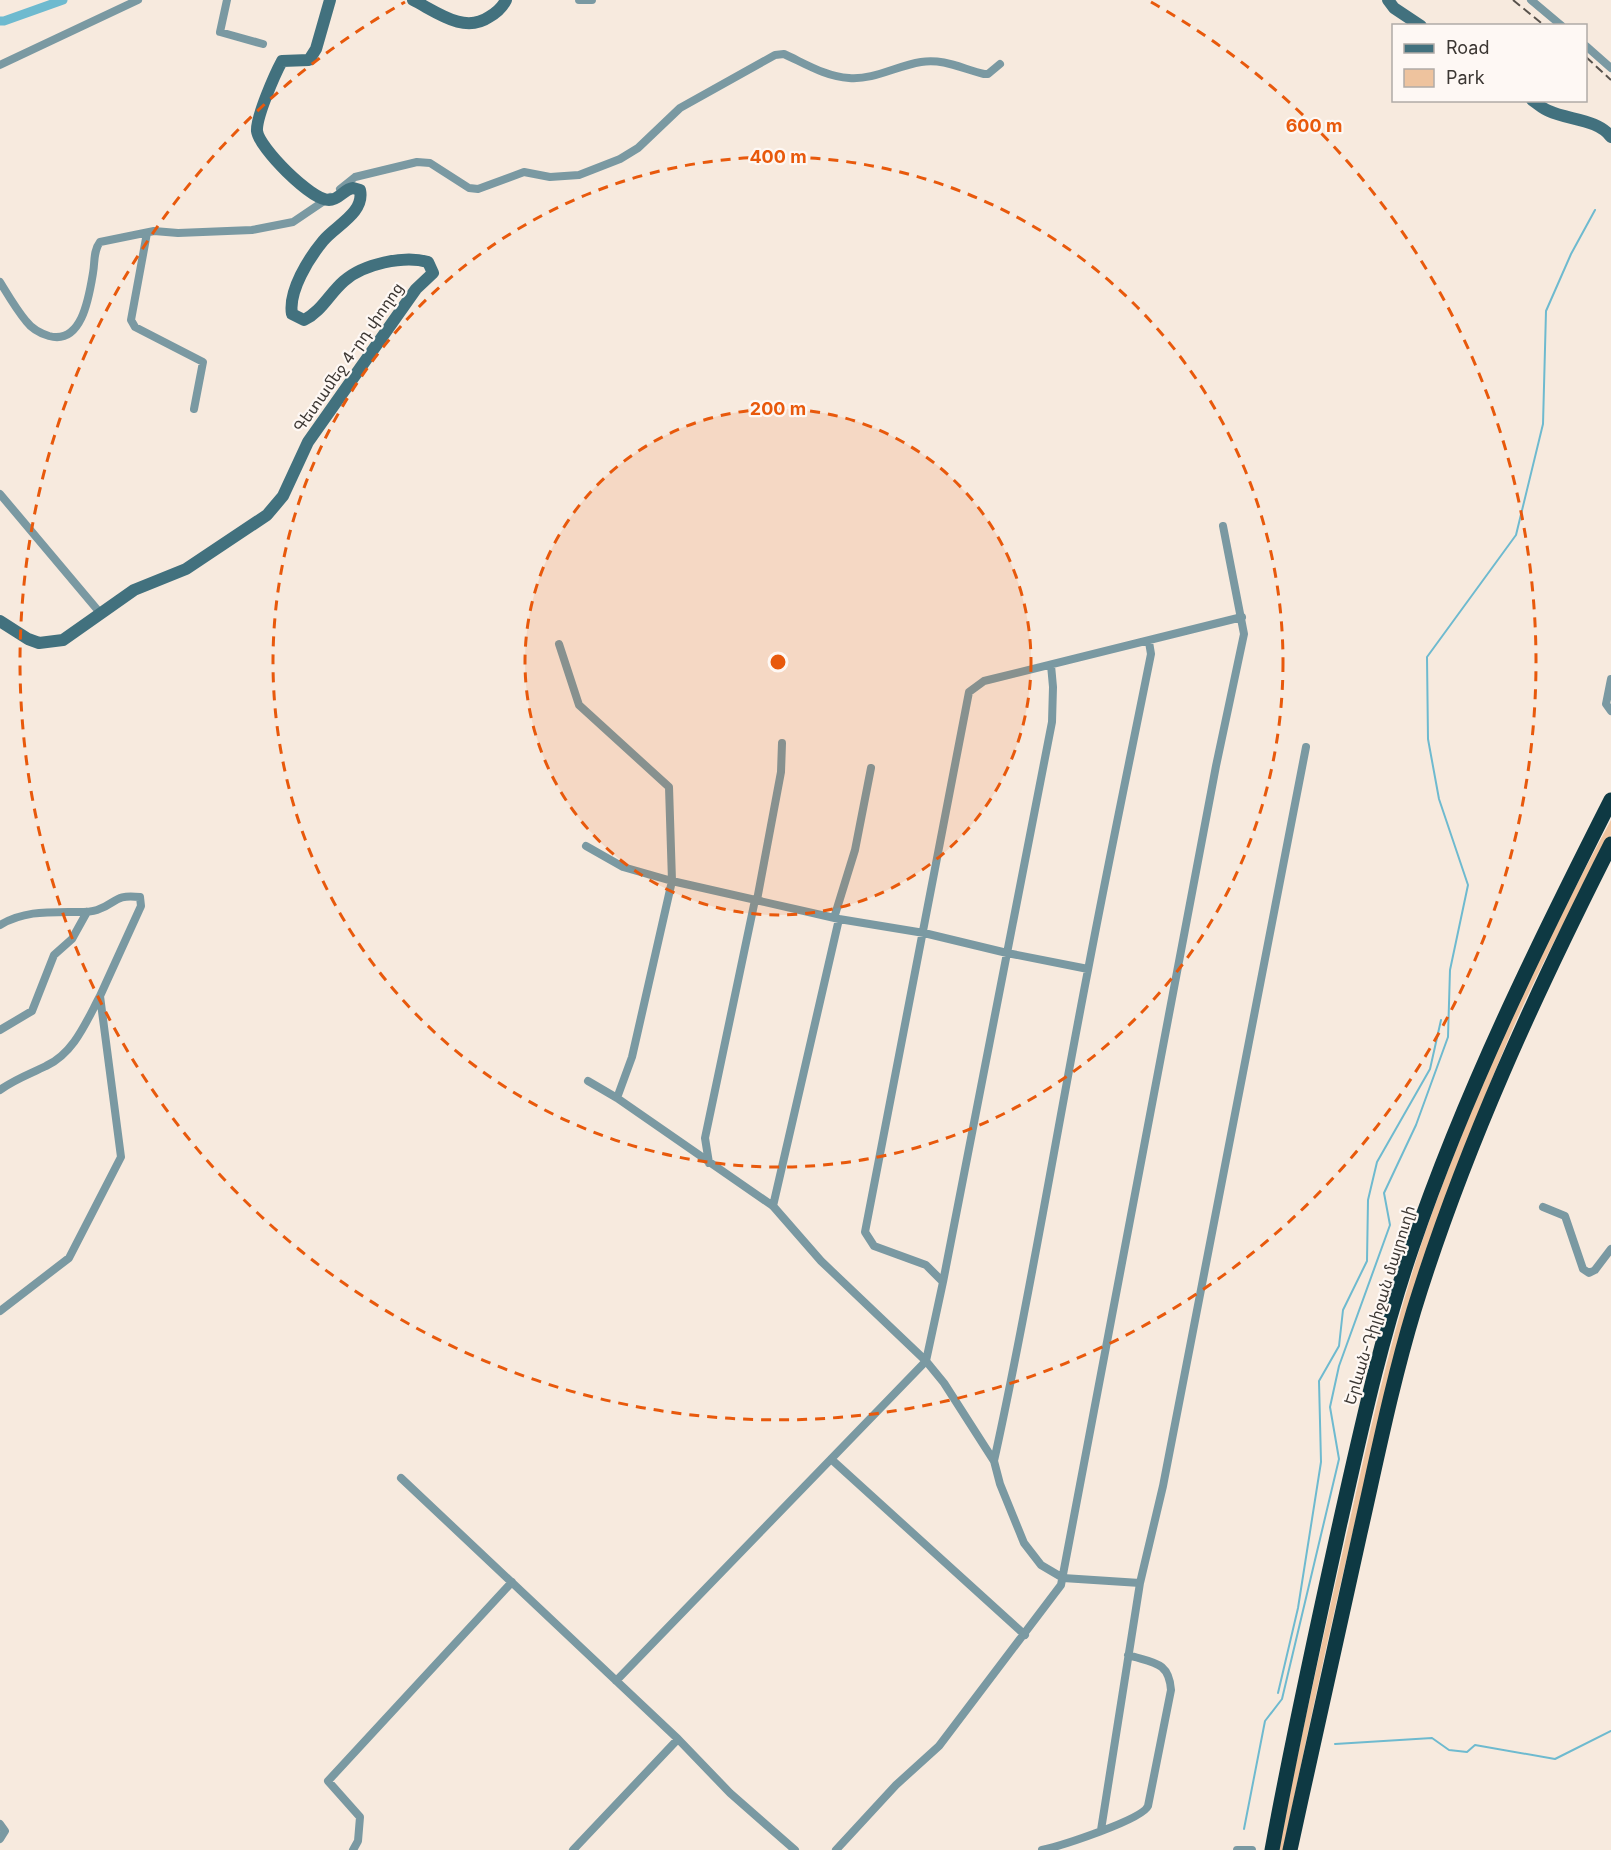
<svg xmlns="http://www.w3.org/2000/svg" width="1611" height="1850" font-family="Inter,'Noto Sans Armenian',sans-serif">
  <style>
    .green { fill: #eec39e }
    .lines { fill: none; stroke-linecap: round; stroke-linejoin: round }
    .stream { stroke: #6ebacf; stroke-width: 2 }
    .canal { stroke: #6ebacf; stroke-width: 9 }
    .street { stroke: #7a99a2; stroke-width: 8 }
    .secondary { stroke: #42717e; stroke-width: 12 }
    .highway { stroke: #0e3943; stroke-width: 15 }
    .rail { stroke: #58524c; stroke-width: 2; stroke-dasharray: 9 4.5; stroke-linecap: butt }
    .ring { fill: none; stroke: #e8590c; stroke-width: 3; stroke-dasharray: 10 8 }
    .labels { text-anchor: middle; stroke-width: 4.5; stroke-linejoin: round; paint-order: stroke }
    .street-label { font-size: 16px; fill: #3c3733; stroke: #fef8f4 }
    .centre { fill: #e8590c; stroke: #fef8f4; stroke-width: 3 }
    .ring-label { font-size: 18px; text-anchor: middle; font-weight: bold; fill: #e8590c; stroke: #fef8f4; stroke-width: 4.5; stroke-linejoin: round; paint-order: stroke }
  </style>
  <rect width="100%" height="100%" fill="#f7eade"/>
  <path class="green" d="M1611,820V835C1573,906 1533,977 1503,1052C1396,1307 1340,1580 1283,1850H1278C1300,1741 1324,1632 1349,1524C1371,1426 1393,1328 1425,1233C1475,1090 1539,953 1611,820Z"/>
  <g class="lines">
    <path class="stream" d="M1278,1693L1298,1608L1321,1462L1319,1381L1339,1346L1343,1310L1367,1261L1368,1200L1377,1162L1430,1069L1441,1020
      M1335,1744L1432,1738L1449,1750L1467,1752L1475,1745L1555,1759L1611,1731
      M1244,1829L1265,1721L1282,1699L1339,1459L1330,1407L1339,1366L1390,1225L1384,1193L1416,1125L1448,1037L1450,970L1468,885L1439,799L1428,739L1427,657L1516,535L1543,424L1546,311L1571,254L1595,210"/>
    <path class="canal" d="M0,21H4L63,0"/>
    <path class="street" d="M227,0L220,32L263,44
      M579,0H592
      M1531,0L1562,26
      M1586,46L1611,68
      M0,65L138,0
      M340,189L355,177L417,162L430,163L469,188L478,189L524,172L550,177L579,175L620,159L638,148L680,108L775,55L784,54C804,63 826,77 849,78C874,80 896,66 921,62C943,58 963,69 984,74H988L1000,64
      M147,233L131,320L135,327L203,362L194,409
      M0,282C8,295 16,309 26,321C32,329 39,333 49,336C82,345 89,297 93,273C95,263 93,251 100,242L154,231L178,233L252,230L293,222L330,197
      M0,494L101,614
      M559,644L579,705L669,787L672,881L632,1057L617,1098
      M1611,679L1606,704L1611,711
      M586,846L623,867L672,881L839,919L924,933L1007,953L1088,969
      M757,900L781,772L782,743
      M834,918L855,850L871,768
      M0,925C22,912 43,912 68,912C77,912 88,913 97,910C118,903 113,894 140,897L141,906L100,996L121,1157L69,1258L0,1311
      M0,1030L32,1011L54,955L72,939L87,912
      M588,1081L617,1098L773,1206L821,1261L926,1361L944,1383L994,1461L1000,1484L1024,1543L1041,1565L1063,1578L1140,1583
      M0,1090C15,1079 30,1074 46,1066C74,1053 86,1022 100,996
      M709,1163L705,1138L755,900
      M773,1206L839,919
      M1543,1207L1565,1216L1583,1269L1589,1273L1595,1270L1611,1249
      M943,1282L1052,722L1053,687L1051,665
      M831,1459L1025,1635
      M994,1461C1030,1298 1056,1134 1088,970C1108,864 1130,759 1151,654L1149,642
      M401,1478L678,1739L730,1793L795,1850
      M616,1681L926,1361L943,1282L926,1265L874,1246L865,1232L969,692L984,681L1242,617
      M0,1824L5,1831L0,1839
      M1101,1830L1140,1583L1163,1486L1306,747
      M353,1850L358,1841L360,1817L328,1781L512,1582
      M573,1850L678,1739
      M836,1850L896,1785L939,1746L1061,1585L1216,766L1244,634L1223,526
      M1042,1850C1060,1846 1142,1820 1148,1806L1171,1690C1169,1661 1153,1663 1128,1655
      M1237,1850H1252"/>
    <path class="secondary" d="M413,0C437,12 464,34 489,17C496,13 502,8 506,0
      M1388,0L1394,8L1421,26
      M1532,100C1538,104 1543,109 1549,111C1568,120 1598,119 1611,137
      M0,621L28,639L39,643L63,640L134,590L186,569L267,515L283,496L308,442L416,289L433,273L428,262C404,255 363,264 344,281C329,294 322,311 304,320L292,314C288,291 309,258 323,241C335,226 365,213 360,190L353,188C344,189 339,200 329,200C311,200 259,148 257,131C256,117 275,74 282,61L309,60L316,49L330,0"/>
    <path class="highway" d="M1272,1850C1292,1740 1316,1632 1340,1523C1361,1430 1381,1337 1412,1247C1465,1092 1537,946 1611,800
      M1290,1850C1313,1744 1337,1638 1360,1533C1377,1458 1392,1383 1414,1310C1464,1148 1535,994 1611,844"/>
    <path class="rail" d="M1513,0L1545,26
      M1586,57L1611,80"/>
  </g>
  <circle cx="778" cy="662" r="253" fill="#e8590c" fill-opacity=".12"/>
  <g class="ring">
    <circle cx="778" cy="662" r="253"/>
    <circle cx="778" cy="662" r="505"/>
    <path d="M1151 2A758 758 0 1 1 405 2"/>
  </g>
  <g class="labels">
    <g class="street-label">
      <text transform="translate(348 357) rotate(-55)" y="6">Գետամեջ 4-րդ փողոց</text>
      <text transform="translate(1379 1305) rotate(-73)" y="6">Երևան-Դիլիջան մայրուղի</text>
    </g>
  </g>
  <circle cx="778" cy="662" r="9" class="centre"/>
  <g class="ring-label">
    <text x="1314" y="132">600 m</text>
    <text x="778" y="163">400 m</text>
    <text x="778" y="415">200 m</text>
  </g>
  <rect x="1392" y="24" width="195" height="78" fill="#fef8f4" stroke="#b0aba7" stroke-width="1.5"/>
  <rect x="1404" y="44" width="30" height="9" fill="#42717e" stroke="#b0aba7" stroke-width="1.5"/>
  <text x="1446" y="54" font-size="18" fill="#3c3733">Road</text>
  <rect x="1404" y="69" width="30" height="18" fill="#eec39e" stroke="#b0aba7" stroke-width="1.5"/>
  <text x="1446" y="84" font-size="18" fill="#3c3733">Park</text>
</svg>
